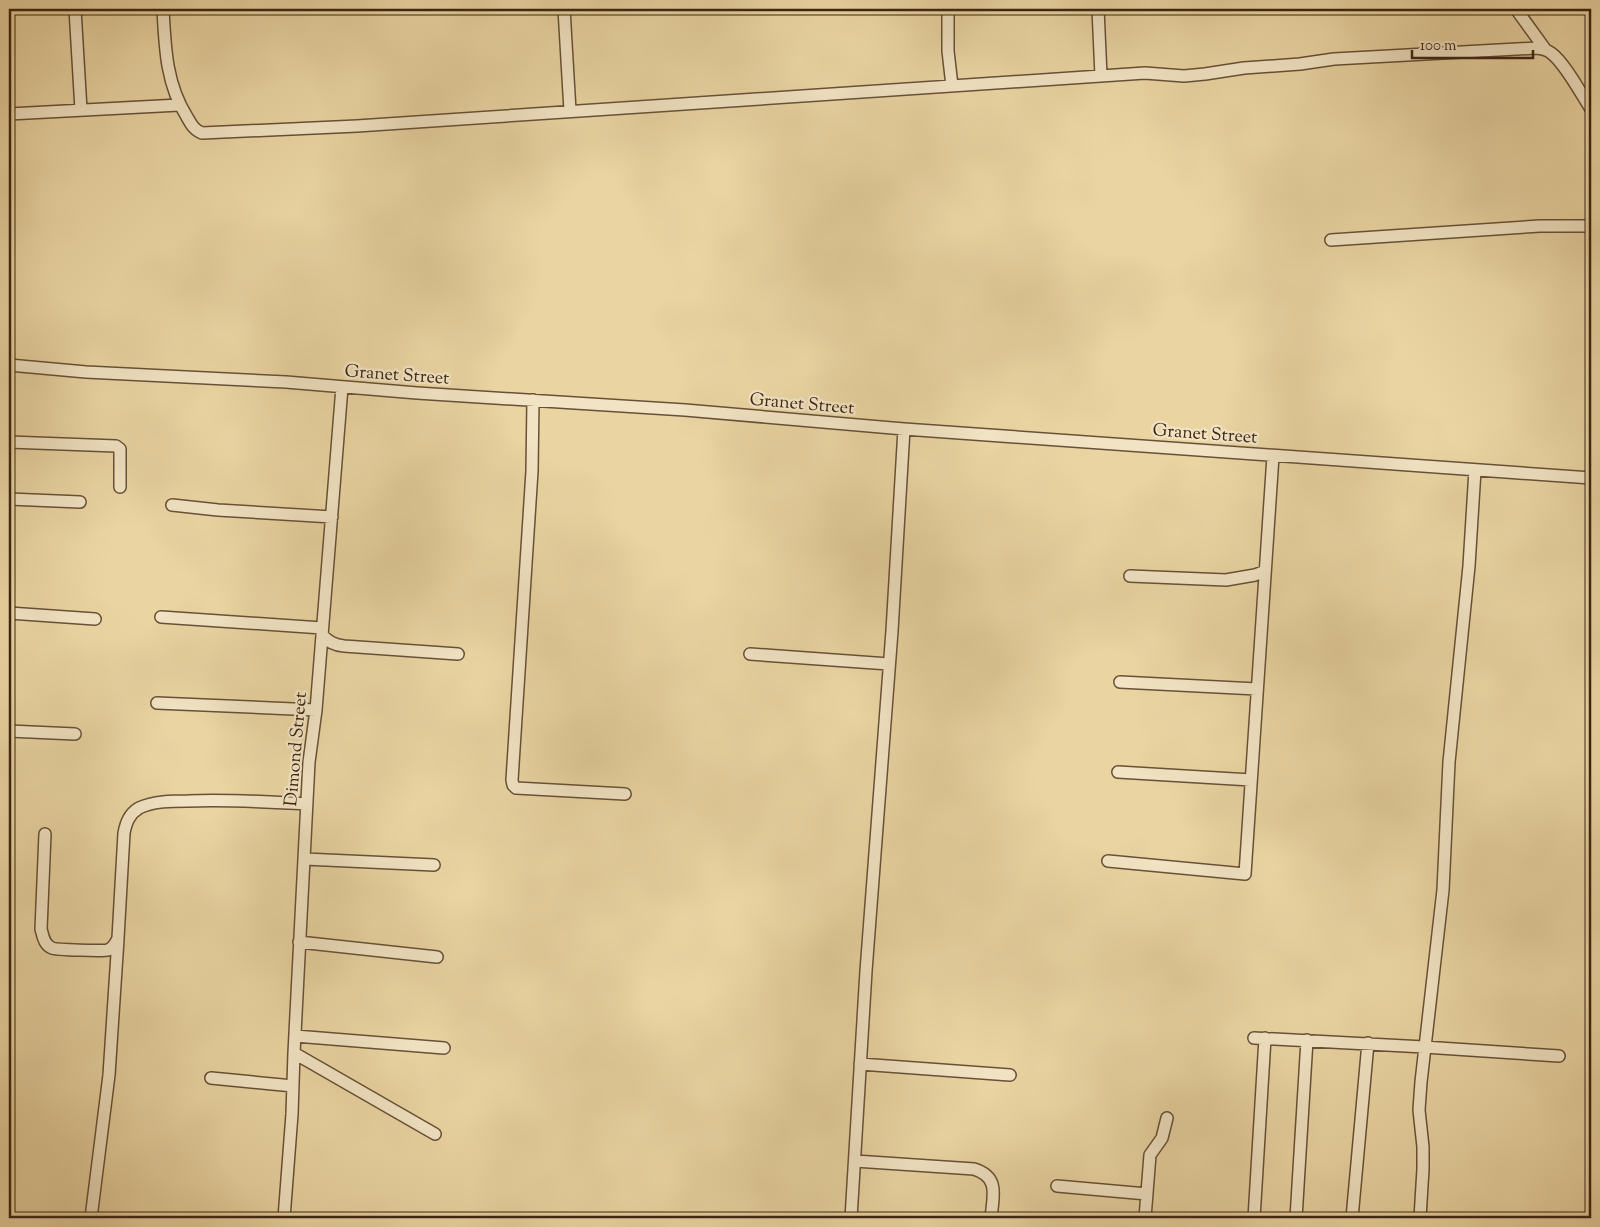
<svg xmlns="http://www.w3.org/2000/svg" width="1600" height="1227" font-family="'Sorts Mill Goudy',serif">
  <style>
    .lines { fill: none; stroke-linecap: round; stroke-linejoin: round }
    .minor-casing { stroke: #675137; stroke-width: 14 }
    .minor { stroke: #f1e3c3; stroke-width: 11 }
    .labels { text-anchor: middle; stroke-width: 4.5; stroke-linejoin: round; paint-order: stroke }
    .street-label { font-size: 18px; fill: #3c2513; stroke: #f1e3c3 }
  </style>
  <rect width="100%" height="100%" fill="#e9d4a2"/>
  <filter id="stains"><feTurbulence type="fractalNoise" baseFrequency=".004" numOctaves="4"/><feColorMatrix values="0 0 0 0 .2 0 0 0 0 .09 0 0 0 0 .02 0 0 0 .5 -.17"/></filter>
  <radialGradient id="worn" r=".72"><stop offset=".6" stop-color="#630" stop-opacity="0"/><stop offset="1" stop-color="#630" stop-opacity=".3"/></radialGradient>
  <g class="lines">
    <defs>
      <path id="minor" d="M75,9L81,110
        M163,9C165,47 166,84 187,117C191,124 194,130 202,133L357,126L1145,73L1184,76L1205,74L1244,68L1300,64L1334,59L1536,48C1542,49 1546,49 1551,53C1565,63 1581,94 1591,109
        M564,9L570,111
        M948,9V51L952,86
        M1098,9L1101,76
        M1516,9L1545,49
        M9,114L179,105
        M1331,240L1540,226H1591
        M9,365L86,372L286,382L417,393L685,410L904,429L1591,478
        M533,400L532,471L512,780L513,785L516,788L625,794
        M9,442L116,446L120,449V487
        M9,499L80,502
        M172,505L218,510L332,517
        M1130,576L1226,580L1255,575L1265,571
        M9,613L95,619
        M161,617L322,628
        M322,635C329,642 334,645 344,646L458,654
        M750,654L889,664
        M1120,682L1257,689
        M157,703L316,710
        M9,731L75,734
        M1118,772L1251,780
        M45,834L41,929C43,936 44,945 52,948C56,950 105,951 108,950C114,947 116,943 118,938L124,833C126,823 129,814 139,808C154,801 172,801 188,801C228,799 268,802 307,804
        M305,859L434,865
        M1108,861L1245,874L1273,456
        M299,942L437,957
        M295,1036L444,1048
        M1254,1038L1424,1047L1559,1056
        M294,1053L435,1134
        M860,1064L1010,1075
        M211,1078L293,1086
        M855,1161L974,1169C1000,1177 993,1196 991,1218
        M1057,1186L1147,1194
        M91,1218L109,1075L118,939
        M284,1218L292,1114L294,1053L309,762L316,710L342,387
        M851,1218L866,971L892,631L904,429
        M1145,1218L1150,1155L1162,1138L1167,1118
        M1254,1218L1265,1038
        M1296,1218L1307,1040
        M1352,1218L1368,1043
        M1420,1218L1423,1169V1147L1419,1110L1421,1082L1443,890L1449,762L1469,566L1475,470"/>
    </defs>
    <use href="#minor" class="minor-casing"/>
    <use href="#minor" class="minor"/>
  </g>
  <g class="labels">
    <g class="street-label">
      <text transform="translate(397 374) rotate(4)" y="6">Granet Street</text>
      <text transform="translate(802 403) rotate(5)" y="6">Granet Street</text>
      <text transform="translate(1205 433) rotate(4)" y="6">Granet Street</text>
      <text transform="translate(295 749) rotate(-85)" y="6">Dimond Street</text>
    </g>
  </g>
  <rect width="1600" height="1227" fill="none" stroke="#e9d4a2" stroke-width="30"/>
  <rect x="10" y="10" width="1580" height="1207" fill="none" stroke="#3c2513" stroke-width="2.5"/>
  <rect x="15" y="15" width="1570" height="1197" fill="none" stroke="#3c2513"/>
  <path d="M1412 50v8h121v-8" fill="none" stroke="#3c2513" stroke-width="2.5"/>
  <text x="1420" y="50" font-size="15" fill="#3c2513" stroke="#f1e3c3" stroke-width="4" paint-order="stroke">100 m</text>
  <rect width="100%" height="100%" filter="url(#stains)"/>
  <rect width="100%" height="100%" fill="url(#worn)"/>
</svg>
